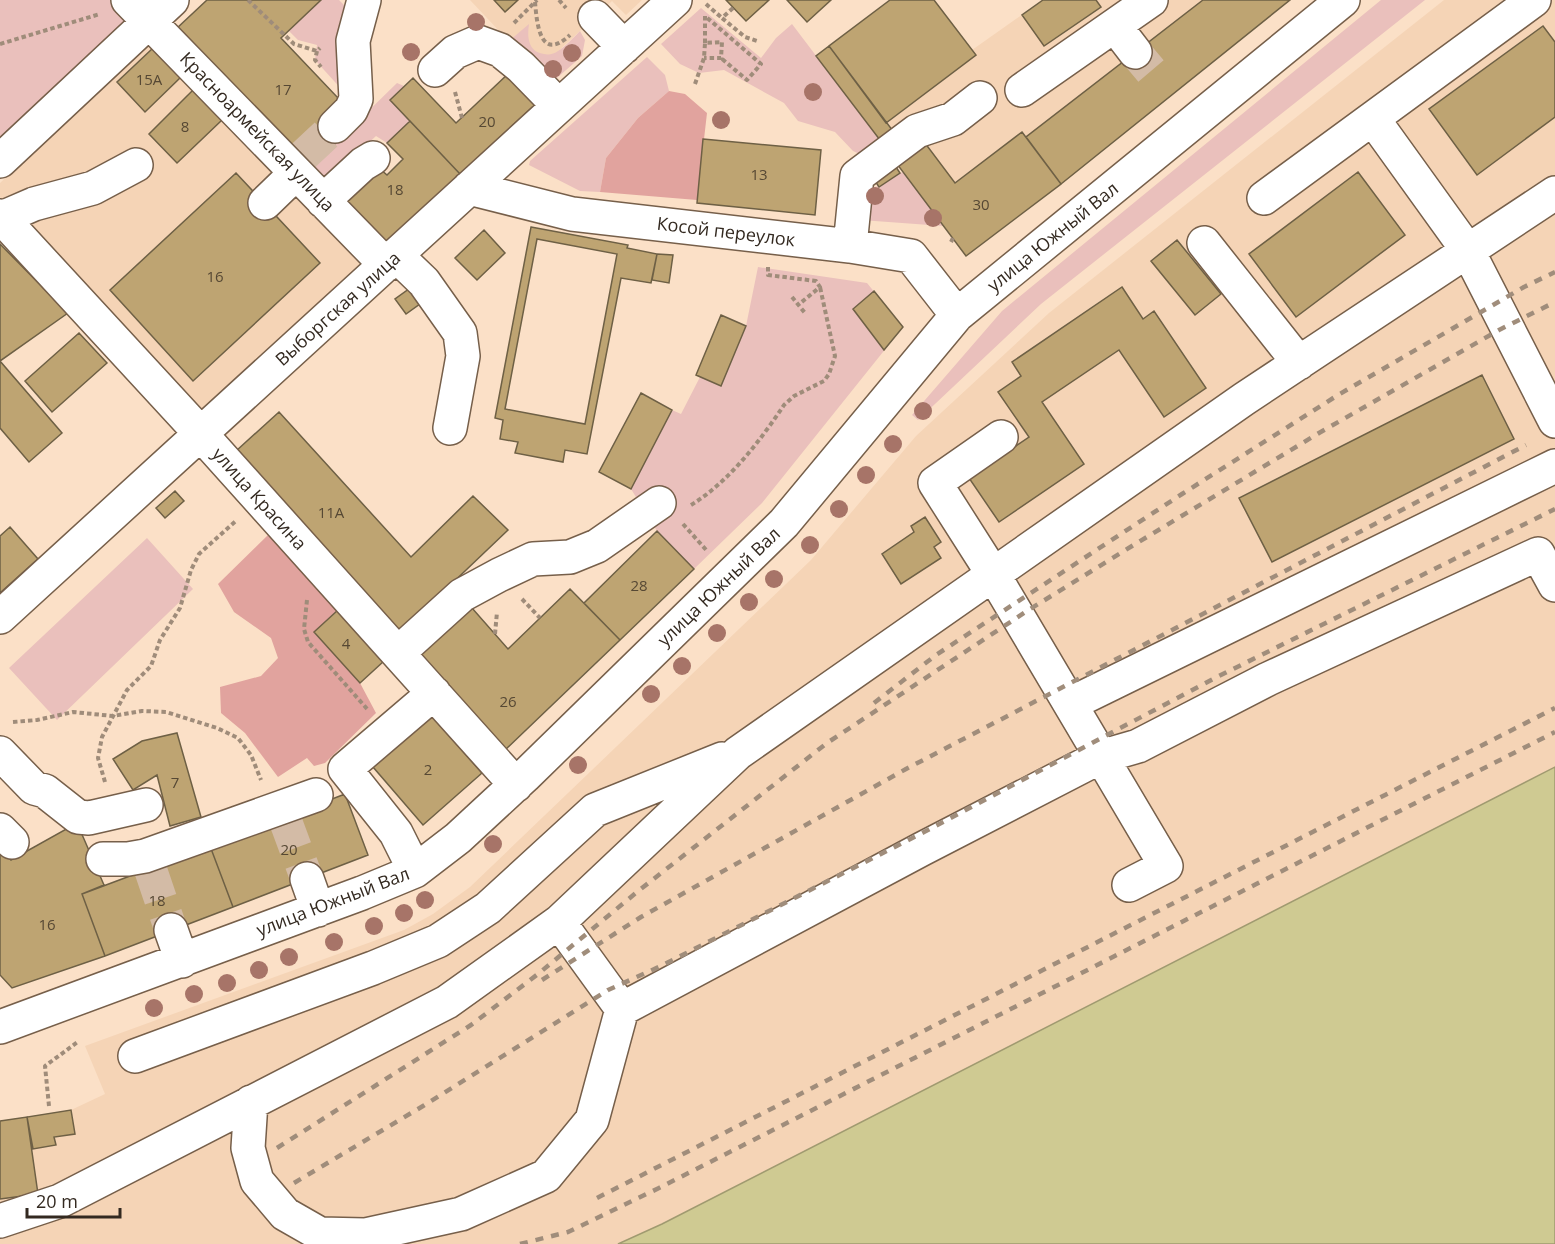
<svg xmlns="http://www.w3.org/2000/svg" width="1555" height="1244" font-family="'Open Sans',sans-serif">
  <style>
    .built { fill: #f5d4b6 }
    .green { fill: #eac0bc }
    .forest { fill: #e1a39e }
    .water { fill: #cfca92; stroke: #a09a70; stroke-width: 1.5 }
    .building { fill: #bea472; stroke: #6e6045; stroke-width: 1.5; fill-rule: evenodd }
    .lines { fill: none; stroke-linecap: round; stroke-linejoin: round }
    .minor-tunnel { stroke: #d3bba6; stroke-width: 33; stroke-dasharray: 33 16; stroke-linecap: butt }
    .minor-casing { stroke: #765f4a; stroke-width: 36 }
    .path { stroke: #9f8c7a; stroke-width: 4; stroke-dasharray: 4.5 3; stroke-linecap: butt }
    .minor { stroke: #fff; stroke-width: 33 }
    .rail { stroke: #a08d7b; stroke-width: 4.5; stroke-dasharray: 8 8; stroke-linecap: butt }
    .tree { fill: #a77468 }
    .labels { text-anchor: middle; stroke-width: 4.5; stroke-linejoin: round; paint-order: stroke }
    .number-label { font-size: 15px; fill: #564834 }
    .street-label { font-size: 18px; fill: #332920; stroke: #fff }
  </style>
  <rect width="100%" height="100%" fill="#fbe0c7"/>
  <path class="built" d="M470,0H642L626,15L612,1L537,71Z
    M1043,0H1290L1061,184L966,256L894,160L886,123L975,55L972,50Z
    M1444,0H1555V767L662,1224L618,1244H0V1121L71,1110L105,1094L85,1046L404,930L433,914L470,887L811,560L916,436L1049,313Z
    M152,38L369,263L200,417L0,197V183Z"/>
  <path class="green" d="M0,0H115L133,19L0,145Z
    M321,0H339L351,12L339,23L349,33L344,92L315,60L317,45L298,40L289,31Z
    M1381,0H1425L1041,304L918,420L912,415L1002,311Z
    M701,8L761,58L776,38L792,24L883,144L864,156L853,151L835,132L798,121L784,103L724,70L699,73L680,64L661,44Z
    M529,24C527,37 528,52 544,54C549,55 554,54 558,51C566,46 573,38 580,31L585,40L582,56L549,85L509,41Z
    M647,57L665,75L669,91L638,118L606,158L600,192L580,191L529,165L530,161Z
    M397,83L404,86L390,100L410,121L387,143L376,136L327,182L311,167Z
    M904,172L943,226L861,220L864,194L900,173Z
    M758,267L867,283L903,327L762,503L694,569L657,531L631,489L672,410L681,414L700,377L721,385L746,326Z
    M147,538L193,589L57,720L9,668Z"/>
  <path class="forest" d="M669,91L685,94L707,113L697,200L600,192L606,158L638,118Z
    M268,535L338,610L314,633L360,683L376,713L325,763L314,766L307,758L278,777L245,733L221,713L220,687L261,676L278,658L271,638L234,612L218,584Z"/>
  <path class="water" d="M1555,767V1244H618L662,1224Z"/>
  <path class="building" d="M207,0H321L281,38L339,99L344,135L311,167L176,29Z
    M494,0H518L505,12Z
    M726,0H769L746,21Z
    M787,0H831L807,22Z
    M890,0H934L976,55L886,123L829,46Z
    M1043,0H1096L1101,7L1044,46L1022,15Z
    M1203,0H1290L1061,184L1026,137Z
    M1543,26L1555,42V117L1477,175L1429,109Z
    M829,46L896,135L883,144L816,56Z
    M153,48L181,77L145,112L117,82Z
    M511,71L539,101L460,174L390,100L413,78L456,123Z
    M193,90L222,120L177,163L149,134Z
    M410,121L460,174L385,244L339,198L380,169L387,175L403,159L387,143Z
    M1022,132L1061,184L966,256L894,160L922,139L955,183Z
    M703,139L821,150L815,215L697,203Z
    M892,161L900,173L879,187L871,175Z
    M1358,172L1405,235L1296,317L1249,254Z
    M236,173L320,263L193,381L110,290Z
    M531,227L628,245L627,248L657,254L651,283L621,278L587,454L565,450L563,462L515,453L518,442L500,439L503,420L495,418ZM537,239L617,254L585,424L505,409Z
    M484,230L505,253L477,280L455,258Z
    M1177,240L1221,294L1195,315L1151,261Z
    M0,244L68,313L0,361Z
    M657,254L673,255L669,283L652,280Z
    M413,286L424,301L406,314L395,299Z
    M1122,287L1143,319L1154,311L1206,388L1164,417L1119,350L1042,402L1084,464L999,522L969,478L1029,437L998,392L1021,376L1012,362Z
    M874,291L903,327L884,350L853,309Z
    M721,315L746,326L721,386L696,375Z
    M79,333L107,363L52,412L25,381Z
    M0,361L62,433L29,462L0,428Z
    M1482,375L1514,439L1272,562L1239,498Z
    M641,393L672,410L631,489L599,472Z
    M279,412L411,557L473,496L508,530L400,633L236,451Z
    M175,491L184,501L165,518L156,508Z
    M925,517L941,542L934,547L941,558L901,584L882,554L914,532L911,526Z
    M10,527L38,559L0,593V536Z
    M657,531L694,569L620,640L584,603Z
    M570,589L620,640L504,751L419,654L472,608L508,649Z
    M338,610L384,661L360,683L314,632Z
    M431,715L482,773L423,825L373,767Z
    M177,733L201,817L170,826L157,775L133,790L113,759L142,741Z
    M345,794L368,855L233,907L210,846Z
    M77,823L104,885L82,894L105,956L12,988L0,975V848L11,860Z
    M210,846L233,907L105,956L82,894Z
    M71,1110L75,1134L54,1137L56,1145L33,1149L27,1117Z
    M27,1117L38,1194L0,1199V1121Z"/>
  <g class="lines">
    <path class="minor-tunnel" d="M1135,52L1151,71
      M302,157L335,126
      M284,817L307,879
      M150,868L171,930"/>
    <defs>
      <path id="minor" d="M128,0L386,265
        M595,17L624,47
        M1115,26L1135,52
        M435,70L455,52L478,42L500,50L521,67L559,106
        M1022,90L1151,0
        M1373,119L1468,251L1555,421
        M335,126L351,110L356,99L353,41L364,0
        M0,161L172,0
        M469,188L572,214L850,246L911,256L957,315
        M1264,198L1534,0
        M323,201L363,164L373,158
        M265,203L296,173
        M0,216L190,422L516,785
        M2,218L34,204L93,188L136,165
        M1204,243L1299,363
        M850,246L857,176L917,131L953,119L980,98
        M396,255L424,282L460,333L463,356L450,428
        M1001,437L935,483L993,574L1166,866L1129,885
        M0,617L675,0
        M398,653L462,595L499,575L533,559L570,557L597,546L659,503
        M1070,704L1555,466
        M0,753L34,788L45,791L78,817L89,818L146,805
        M0,830L12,842
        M103,859H128L145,856L316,795
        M415,871L396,833L345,769L434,693
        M307,879L318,910
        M559,922L622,1009L922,849L1100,757L1138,746L1268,679L1538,554L1555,585
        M171,930L182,961
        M0,1027L362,893L415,871L458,838L525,776L784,523L957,315L1343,0
        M135,1056L373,968L438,941L488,908L595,810L722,759
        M251,1102L248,1148L257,1181L285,1214L320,1234L365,1235L461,1214L546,1176L592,1120L622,1009
        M0,1221L60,1201L447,1002L559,922L738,753L1244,399L1555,193"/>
    </defs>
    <use href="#minor" class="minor-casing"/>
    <path class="path" d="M248,0L294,44L317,51L320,48
      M559,0L566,8
      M535,2C537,24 540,63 570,35
      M706,4L722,18
      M733,8L722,18L745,37L757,41
      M514,23L537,0
      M705,43V16L761,64L747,80L721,58
      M0,44L100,14
      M317,51L315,60L321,67
      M695,84L704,58L705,43L722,42L721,58H704
      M455,92L462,118
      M951,242L953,238
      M768,267V275L816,281L820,287L798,305
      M792,297L805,313
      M691,505C729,482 760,441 784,405L794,396L824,381L829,374L835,356L820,287
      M683,524L708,552
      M522,599L540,618
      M307,600L304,629L308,642L368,710
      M495,634L497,612
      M13,722L37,720L73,712L113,716L142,711L166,712L217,728L238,738L251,755L261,780
      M105,782L98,758L102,737L127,690L151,666L160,640L180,608L191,570L199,554L237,520
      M49,1106L45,1066L79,1041"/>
    <use href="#minor" class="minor"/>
    <path class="rail" d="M874,703L936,655L1182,494L1338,395L1524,287L1555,272
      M542,980L641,917L906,769L1526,445
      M277,1148L471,1025L538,974L637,892L827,743L1027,611L1132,546L1319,433L1499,330L1555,302
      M294,1183L423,1106L608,990L661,966L924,832L1213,679L1555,509
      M597,1198L1555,708
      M520,1244L568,1232L659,1188L1555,732"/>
  </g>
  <g class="tree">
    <circle cx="476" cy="22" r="9"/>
    <circle cx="411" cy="52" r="9"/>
    <circle cx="572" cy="53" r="9"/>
    <circle cx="553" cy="69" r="9"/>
    <circle cx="813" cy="92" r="9"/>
    <circle cx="721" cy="120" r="9"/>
    <circle cx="875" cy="196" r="9"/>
    <circle cx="933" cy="218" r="9"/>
    <circle cx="923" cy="411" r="9"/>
    <circle cx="893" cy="444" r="9"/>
    <circle cx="866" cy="475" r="9"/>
    <circle cx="839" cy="509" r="9"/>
    <circle cx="810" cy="545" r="9"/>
    <circle cx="774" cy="579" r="9"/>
    <circle cx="749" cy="602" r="9"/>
    <circle cx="717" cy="633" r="9"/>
    <circle cx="682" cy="666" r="9"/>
    <circle cx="651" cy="694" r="9"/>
    <circle cx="578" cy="765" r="9"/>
    <circle cx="493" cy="844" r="9"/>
    <circle cx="425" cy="900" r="9"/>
    <circle cx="404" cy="913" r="9"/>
    <circle cx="374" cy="926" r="9"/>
    <circle cx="334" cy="942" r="9"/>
    <circle cx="289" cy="957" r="9"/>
    <circle cx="259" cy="970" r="9"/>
    <circle cx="227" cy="983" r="9"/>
    <circle cx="194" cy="994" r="9"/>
    <circle cx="154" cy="1008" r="9"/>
  </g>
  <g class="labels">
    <g class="number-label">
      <text x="149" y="85">15А</text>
      <text x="283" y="95">17</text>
      <text x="487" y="127">20</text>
      <text x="185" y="132">8</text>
      <text x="759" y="180">13</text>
      <text x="395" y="195">18</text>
      <text x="981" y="210">30</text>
      <text x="215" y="282">16</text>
      <text x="331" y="518">11А</text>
      <text x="639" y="591">28</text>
      <text x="346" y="649">4</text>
      <text x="508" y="707">26</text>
      <text x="428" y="775">2</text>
      <text x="175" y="788">7</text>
      <text x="289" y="855">20</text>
      <text x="157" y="906">18</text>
      <text x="47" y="930">16</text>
    </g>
    <g class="street-label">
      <text transform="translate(257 132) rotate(46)" y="6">Красноармейская улица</text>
      <text transform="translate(726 232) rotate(7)" y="6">Косой переулок</text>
      <text transform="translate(1053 237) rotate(-39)" y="6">улица Южный Вал</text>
      <text transform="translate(338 309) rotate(-42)" y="6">Выборгская улица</text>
      <text transform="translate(259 499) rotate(48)" y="6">улица Красина</text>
      <text transform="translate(719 587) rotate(-44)" y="6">улица Южный Вал</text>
      <text transform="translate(333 902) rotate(-21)" y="6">улица Южный Вал</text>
    </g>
  </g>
  <path d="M27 1208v9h93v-9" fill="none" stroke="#332920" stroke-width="3"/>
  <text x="36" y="1208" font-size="18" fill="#332920" stroke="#ffffff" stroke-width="4.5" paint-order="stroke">20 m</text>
</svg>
